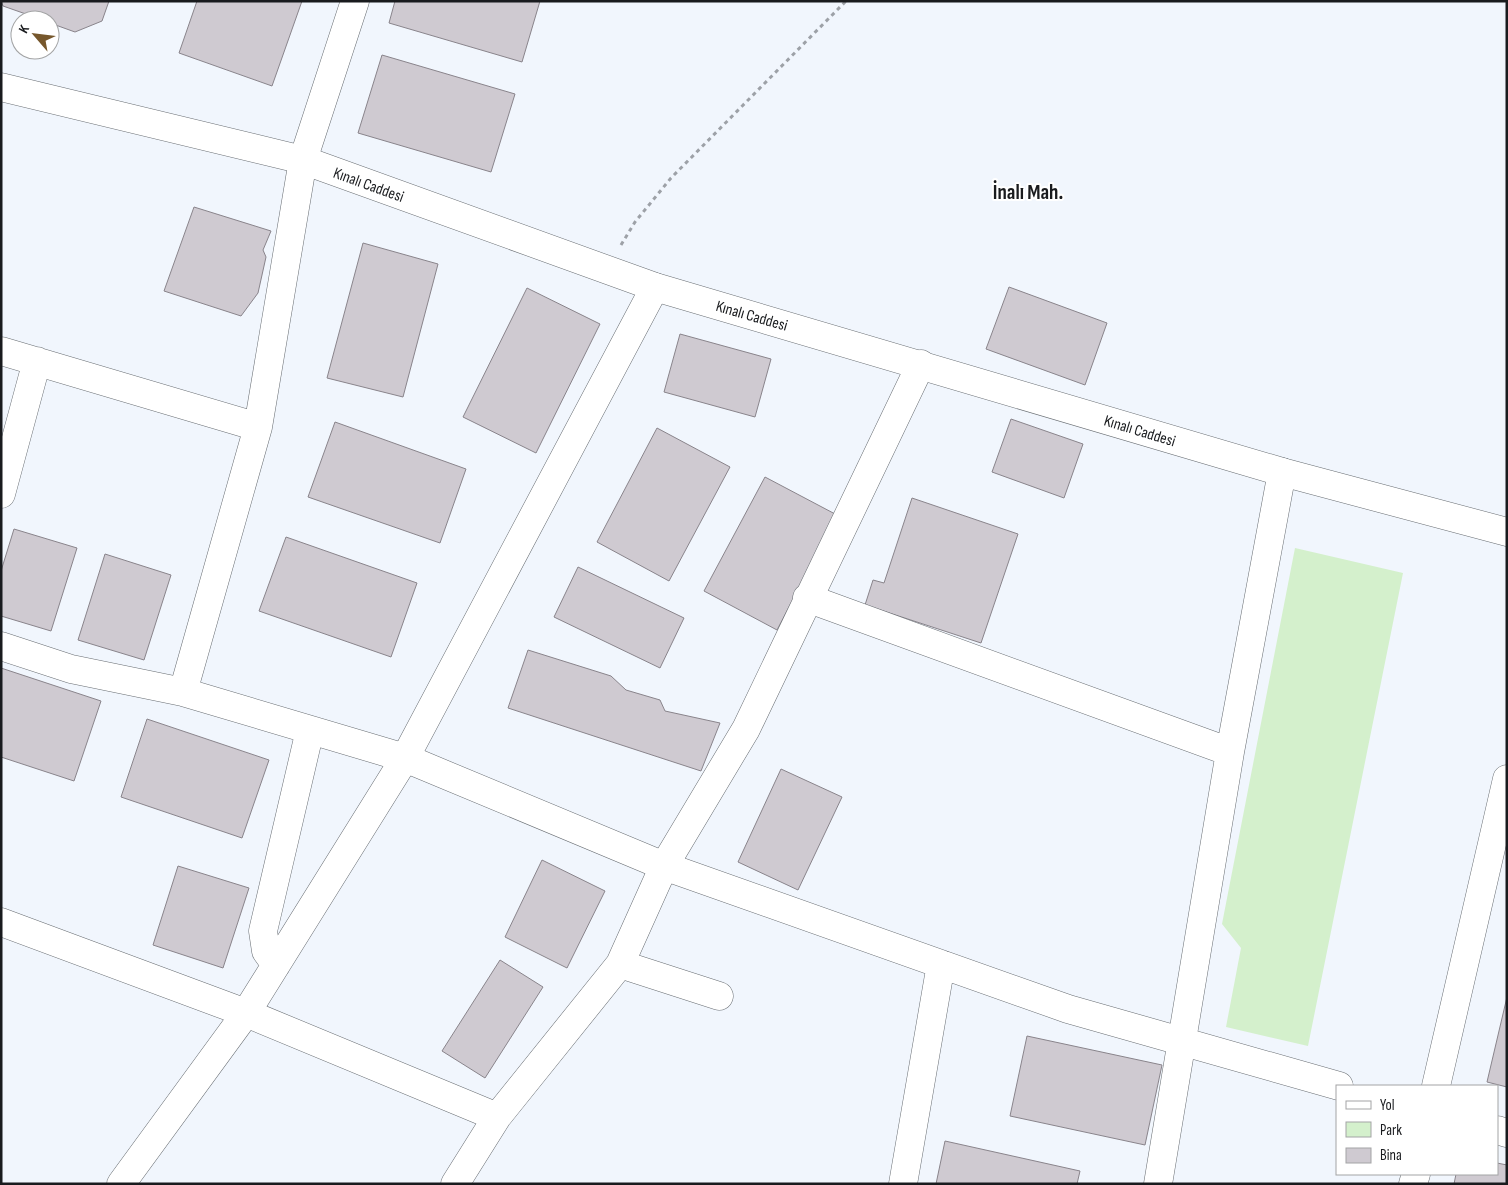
<svg xmlns="http://www.w3.org/2000/svg" width="1508" height="1185" font-family="'Sofia Sans Condensed',sans-serif">
  <style>
    .green { fill: #d4f0cc }
    .building { fill: #cfcad1; stroke: #89848b }
    .lines { fill: none; stroke-linecap: round; stroke-linejoin: round }
    .minor-casing { stroke: #696e73; stroke-width: 29 }
    .tertiary-casing { stroke: #696e73; stroke-width: 29 }
    .path { stroke: #9da1a7; stroke-width: 3; stroke-dasharray: 4 4; stroke-linecap: butt }
    .minor { stroke: #fff; stroke-width: 28 }
    .tertiary { stroke: #fff; stroke-width: 28 }
    .labels { text-anchor: middle; stroke-width: 4; stroke-linejoin: round; paint-order: stroke }
    .street-label { font-size: 16px; fill: #191b1e; stroke: #fff }
    .district-label { font-size: 21px; font-weight: bold; fill: #191b1e; stroke: #fff }
  </style>
  <rect width="100%" height="100%" fill="#f1f6fd"/>
  <path class="green" d="M1295,548L1403,573L1308,1046L1226,1027L1241,948L1222,924Z"/>
  <path class="building" d="M1,1H109L102,21L75,32L50,23V20H43L3,6Z
    M197,1H302L272,86L179,53Z
    M395,1H540L522,62L389,23Z
    M382,55L515,94L491,172L358,133Z
    M194,207L271,231L263,250L266,257L258,293L241,316L164,291Z
    M363,243L438,264L403,397L327,378Z
    M1009,287L1107,323L1085,385L986,349Z
    M527,288L600,324L536,453L463,417Z
    M680,334L771,359L755,417L664,392Z
    M1011,419L1083,444L1064,498L992,472Z
    M335,422L466,469L440,543L308,497Z
    M657,428L730,467L669,581L597,542Z
    M765,477L837,515L777,630L704,591Z
    M912,498L1018,534L981,643L865,605L873,580L884,583Z
    M14,529L77,548L51,631L1,616V571Z
    M286,537L417,583L391,657L259,611Z
    M105,554L171,575L144,660L78,640Z
    M578,567L684,618L660,668L554,617Z
    M528,650L611,676L626,690L660,700L665,711L720,723L701,771L508,708Z
    M1,668L101,701L74,781L1,757Z
    M147,719L269,760L242,838L121,797Z
    M781,769L842,797L798,890L738,862Z
    M542,860L605,891L567,968L505,937Z
    M178,866L249,888L223,968L153,945Z
    M500,960L543,987L485,1078L442,1051Z
    M1507,997V1087L1487,1082Z
    M1027,1036L1162,1065L1145,1145L1010,1116Z
    M945,1141L1080,1171L1077,1184H936Z
    M1497,1163L1507,1165V1184H1454L1456,1174H1497Z"/>
  <g class="lines">
    <defs>
      <path id="minor" d="M1,351L258,427
        M1,494L37,361
        M807,598L1230,752
        M1,646L71,669L183,692L405,758L664,866L1068,1009L1339,1086
        M183,692L258,427L303,160L355,1
        M1,922L246,1013L497,1117
        M620,964L719,996
        M276,965L266,951L263,931L310,730
        M1436,1086L1507,779
        M1497,1130L1507,1133
        M121,1184L246,1013L405,758L655,287
        M455,1184L497,1117L620,964L664,866L746,729L921,364
        M903,1184L941,964
        M1158,1184L1230,752L1282,472
        M1413,1184L1416,1174"/>
      <path id="tertiary" d="M1,87L303,160L655,287L1282,472L1507,532"/>
    </defs>
    <use href="#minor" class="minor-casing"/>
    <use href="#tertiary" class="tertiary-casing"/>
    <path class="path" d="M621,245L635,222L671,178L846,1"/>
    <use href="#minor" class="minor"/>
    <use href="#tertiary" class="tertiary"/>
  </g>
  <g class="labels">
    <g class="street-label">
      <text transform="translate(369 184) rotate(20)" y="6">Kınalı Caddesi</text>
      <text transform="translate(752 315) rotate(16)" y="6">Kınalı Caddesi</text>
      <text transform="translate(1140 430) rotate(17)" y="6">Kınalı Caddesi</text>
    </g>
    <g class="district-label">
      <text x="1028" y="199">İnalı Mah.</text>
    </g>
  </g>
  <rect width="1508" height="1185" fill="none" stroke="#191b1e" stroke-width="5"/>
  <rect x="1336" y="1085" width="162" height="90" fill="#ffffff" stroke="#a3a4a5"/>
  <rect x="1346" y="1101" width="25" height="8" fill="#ffffff" stroke="#a3a4a5"/>
  <text x="1380" y="1110" font-size="15" fill="#191b1e">Yol</text>
  <rect x="1346" y="1122" width="25" height="15" fill="#d4f0cc" stroke="#a3a4a5"/>
  <text x="1380" y="1135" font-size="15" fill="#191b1e">Park</text>
  <rect x="1346" y="1148" width="25" height="15" fill="#cfcad1" stroke="#a3a4a5"/>
  <text x="1380" y="1160" font-size="15" fill="#191b1e">Bina</text>
  <g transform="translate(35 35) rotate(298)"><circle r="24" fill="#ffffff" stroke="#a3a4a5"/>
  <path d="M0-4L9 19L0 12L-9 19Z" fill="#76572c"/>
  <text y="-8" font-size="14" font-weight="bold" text-anchor="middle" fill="#191b1e">K</text>
  </g>
</svg>
